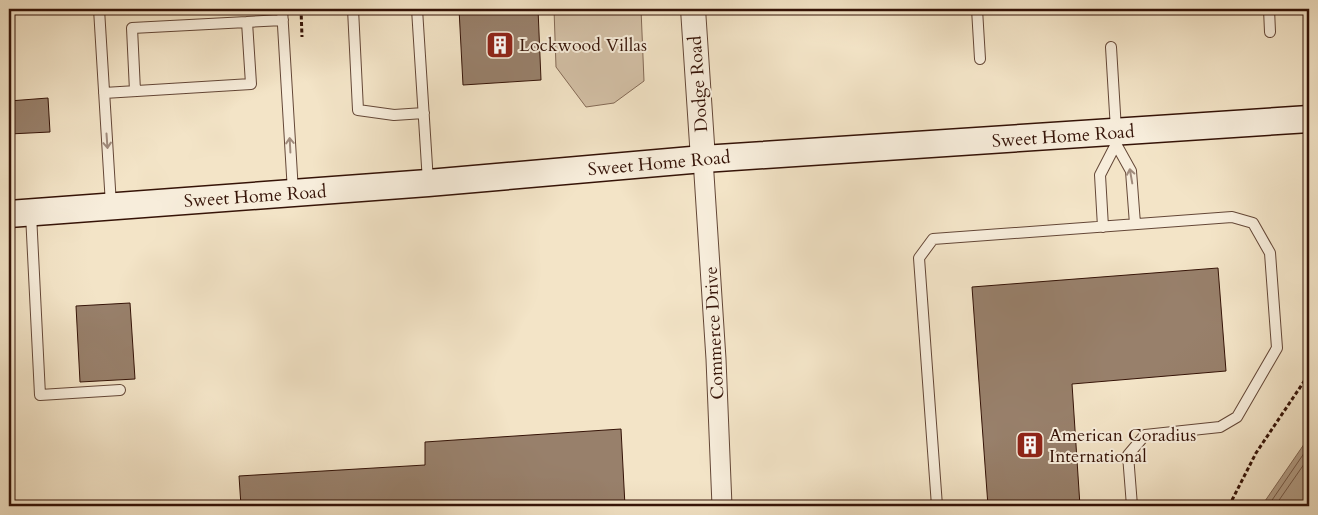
<svg xmlns="http://www.w3.org/2000/svg" width="1318" height="515" font-family="Cardo,serif">
  <style>
    .green { fill: #d3c0a6; stroke: #846a56 }
    .water { fill: #b29d86; stroke: #806653 }
    .lines { fill: none; stroke-linecap: round; stroke-linejoin: round }
    .shore { stroke: #745846; stroke-width: 1 }
    .building { fill: #98806b; stroke: #351307 }
    .service-casing { stroke: #644737; stroke-width: 12 }
    .minor-casing { stroke: #644737; stroke-width: 21 }
    .tertiary-casing { stroke: #644737; stroke-width: 26 }
    .secondary-casing { stroke: #351307; stroke-width: 29 }
    .path { stroke: #351307; stroke-width: 3; stroke-dasharray: 4 2.5; stroke-linecap: butt }
    .service { stroke: #f7eddb; stroke-width: 10 }
    .minor { stroke: #f7eddb; stroke-width: 19 }
    .tertiary { stroke: #f7eddb; stroke-width: 24 }
    .secondary { stroke: #f7eddb; stroke-width: 26 }
    .oneway { stroke: #a08b7c }
    .labels { text-anchor: middle; stroke-width: 4; stroke-linejoin: round; paint-order: stroke }
    .poi-label { font-size: 18px; fill: #351307; stroke: #f7eddb; text-anchor: start }
    .street-label { font-size: 18px; fill: #351307; stroke: #f7eddb }
  </style>
  <rect width="100%" height="100%" fill="#f3e4c7"/>
  <filter id="stains"><feTurbulence type="fractalNoise" baseFrequency=".004" numOctaves="4"/><feColorMatrix values="0 0 0 0 .2 0 0 0 0 .09 0 0 0 0 .02 0 0 0 .5 -.17"/></filter>
  <radialGradient id="worn" r=".72"><stop offset=".6" stop-color="#630" stop-opacity="0"/><stop offset="1" stop-color="#630" stop-opacity=".3"/></radialGradient>
  <path class="green" d="M554,9H641L644,81L614,103L586,107L556,67Z"/>
  <path class="water" d="M1309,437V506H1263L1265,501Z"/>
  <g class="lines">
    <path class="shore" d="M1268,506L1309,446
      M1275,506L1309,457"/>
  </g>
  <path class="building" d="M459,9H538L541,80L463,85Z
    M48,98L50,132L9,134V101Z
    M1218,268L1226,371L1072,384L1080,506H988L972,287Z
    M130,303L135,379L80,382L76,306Z
    M621,429L625,506H241L239,476L425,465V442Z"/>
  <g class="lines">
    <defs>
      <path id="service" d="M99,9L111,205
        M282,9L293,192
        M353,9L358,110L394,115L424,113
        M417,9L428,182
        M977,9L980,59
        M1269,9L1270,32
        M247,22L283,20
        M1111,47L1116,130
        M104,93L251,84L247,22L132,28L135,91
        M31,214L40,395L120,390
        M1103,227L1100,175L1116,144L1131,171L1135,224
        M937,506L919,258L933,239L1232,217L1253,223L1270,253L1277,348L1237,417L1220,427L1145,435L1128,455L1132,506"/>
      <path id="minor" d="M703,159L716,359L722,506"/>
      <path id="tertiary" d="M693,9L703,159"/>
      <path id="secondary" d="M9,214L428,183L703,159L1309,119"/>
    </defs>
    <use href="#service" class="service-casing"/>
    <use href="#minor" class="minor-casing"/>
    <use href="#tertiary" class="tertiary-casing"/>
    <use href="#secondary" class="secondary-casing"/>
    <path class="path" d="M301,9L302,37
      M1229,506L1256,453L1309,374"/>
    <use href="#service" class="service"/>
    <use href="#minor" class="minor"/>
    <use href="#tertiary" class="tertiary"/>
    <use href="#secondary" class="secondary"/>
  </g>
  <defs><path id="oneway-shaft" d="M-6 0H5M1.5-3L5.5 0L1.5 3" fill="none" stroke-width="1.6" stroke-linecap="round" stroke-linejoin="round" transform="scale(1.25)"/></defs>
  <g class="oneway">
    <use href="#oneway-shaft" transform="translate(107 141) rotate(86)"/>
    <use href="#oneway-shaft" transform="translate(290 145) rotate(-93)"/>
    <use href="#oneway-shaft" transform="translate(1131 176) rotate(-100)"/>
  </g>
  <defs>
    <symbol id="building-square" viewBox="-11 -11 22 22"><rect x="-9" y="-9" width="18" height="18" rx="4" fill="#8f2418" stroke="#f7eddb"/><path d="M-4-6H4V6H1V3H-1V6H-4ZM-2.5-4.3h1.7v1.8h-1.7ZM.8-4.3h1.7v1.8H.8ZM-2.5-1h1.7V.8h-1.7ZM.8-1h1.7V.8H.8Z" fill="#fff"/></symbol>
  </defs>
  <g fill-rule="evenodd">
    <use href="#building-square" x="484" y="29" width="32" height="32"/>
    <use href="#building-square" x="1014" y="429" width="32" height="32"/>
  </g>
  <g class="labels">
    <g class="poi-label">
      <text x="519" y="51">Lockwood Villas</text>
      <text x="1049" y="441">American Coradius<tspan x="1049" dy="21">International</tspan></text>
    </g>
    <g class="street-label">
      <text transform="translate(698 84) rotate(-94)" y="6">Dodge Road</text>
      <text transform="translate(1063 136) rotate(-4)" y="6">Sweet Home Road</text>
      <text transform="translate(659 163) rotate(-5)" y="6">Sweet Home Road</text>
      <text transform="translate(255 196) rotate(-4)" y="6">Sweet Home Road</text>
      <text transform="translate(714 333) rotate(-93)" y="6">Commerce Drive</text>
    </g>
  </g>
  <rect width="1318" height="515" fill="none" stroke="#f3e4c7" stroke-width="30"/>
  <rect x="10" y="10" width="1298" height="495" fill="none" stroke="#351307" stroke-width="2.5"/>
  <rect x="15" y="15" width="1288" height="485" fill="none" stroke="#351307"/>
  <rect width="100%" height="100%" filter="url(#stains)"/>
  <rect width="100%" height="100%" fill="url(#worn)"/>
</svg>
